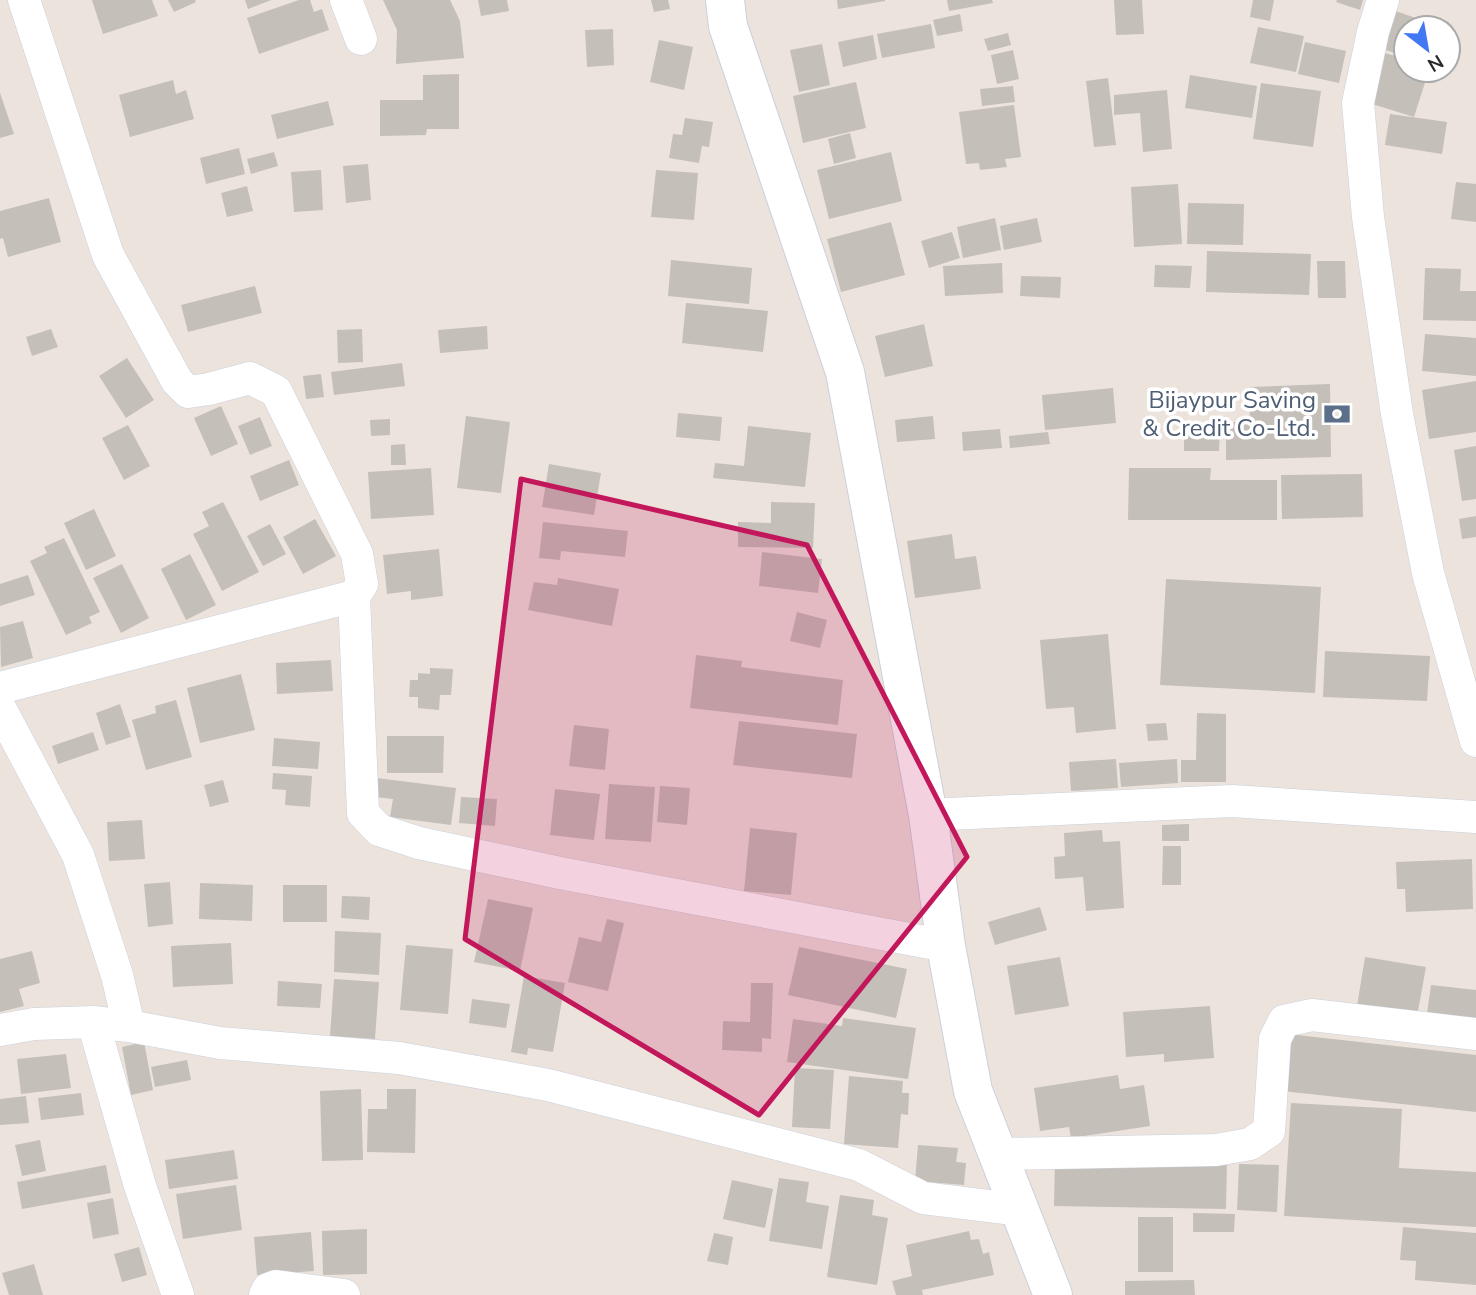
<svg xmlns="http://www.w3.org/2000/svg" width="1476" height="1295" font-family="'Nunito Sans',sans-serif">
  <style>
    .building { fill: #c4bfb8 }
    .lines { fill: none; stroke-linecap: round; stroke-linejoin: round }
    .street-casing { stroke: #cbd0db; stroke-width: 33 }
    .secondary-casing { stroke: #cbd0db; stroke-width: 40 }
    .street { stroke: #fff; stroke-width: 32 }
    .secondary { stroke: #fff; stroke-width: 38 }
    .marked { fill: #c2185b; fill-opacity: 0.2; stroke: #c2185b; stroke-width: 5; stroke-linejoin: round }
    .labels { text-anchor: middle; stroke-width: 7; stroke-linejoin: round; paint-order: stroke }
    .service-label { font-size: 24px; fill: #4e5e75; stroke: #fff; text-anchor: end }
  </style>
  <rect width="100%" height="100%" fill="#ece3dd"/>
  <path class="building" d="M92,0H152L158,16L103,34Z
    M168,0H195L196,2L174,12Z
    M245,0H271L248,9Z
    M299,0H310L314,12L322,9L329,30L259,54L247,18Z
    M383,0H450L460,21L464,58L396,64L397,30Z
    M478,0H507L509,11L481,16Z
    M651,0H668L670,9L654,12Z
    M837,0H885V1L838,9Z
    M947,0H992L993,3L949,11Z
    M1114,0H1142L1144,34L1116,35Z
    M1253,0H1274L1270,21L1250,17Z
    M1337,0H1363L1360,10L1336,2Z
    M1390,9L1444,28H1406V57L1377,47Z
    M960,14L963,31L937,36L933,20Z
    M931,24L935,48L882,58L877,34Z
    M1258,27L1304,36L1296,72L1250,63Z
    M613,29L614,65L587,67L585,30Z
    M1008,33L1011,45L988,51L984,39Z
    M873,35L877,59L843,67L838,42Z
    M659,40L693,47L684,90L650,82Z
    M1305,42L1346,51L1339,83L1298,74Z
    M822,44L830,85L799,92L790,50Z
    M1013,50L1019,79L997,84L991,55Z
    M1385,53L1406,59V70H1429L1414,117L1369,103Z
    M459,74V129H427L426,135L380,136V100H423V75Z
    M1190,75L1257,86L1252,118L1185,108Z
    M1108,78L1116,145L1094,147L1086,81Z
    M173,80L176,94L186,90L194,119L130,137L119,95Z
    M856,82L866,128L803,143L793,96Z
    M1261,83L1321,91L1313,147L1253,139Z
    M1013,86L1015,102L982,106L980,89Z
    M1167,90L1172,149L1143,152L1140,113L1114,115V95Z
    M0,93L14,134L0,138Z
    M328,101L334,125L277,139L271,115Z
    M1014,105L1021,157L1005,159L1007,167L980,170L979,163L966,164L959,112Z
    M1390,114L1447,122L1442,154L1385,145Z
    M685,118L713,122L709,147L702,146L699,163L669,158L673,134L682,135Z
    M850,133L856,158L834,164L828,139Z
    M239,148L245,174L206,184L200,158Z
    M274,152L278,166L251,174L247,159Z
    M891,152L902,201L829,219L817,170Z
    M368,164L371,200L346,203L343,166Z
    M321,170L323,210L294,212L291,172Z
    M656,170L698,173L694,220L651,217Z
    M1456,182L1476,184V222L1451,219Z
    M1178,184L1182,244L1134,247L1131,187Z
    M247,186L253,211L227,217L221,193Z
    M49,198L61,242L8,257L3,238L0,239V211Z
    M1188,203L1244,204L1243,245L1187,244Z
    M995,218L1001,250L963,258L957,227Z
    M1037,218L1042,242L1004,250L1000,226Z
    M891,222L905,275L841,292L827,239Z
    M952,232L960,258L929,268L921,241Z
    M1207,251L1311,254L1309,295L1206,292Z
    M671,260L752,268L749,304L668,296Z
    M1317,261H1345L1346,298H1318Z
    M1002,263L1003,293L945,296L943,266Z
    M1155,265L1192,266L1190,288L1154,287Z
    M1425,268L1461,269L1460,291H1476V321L1423,320Z
    M1021,276L1061,277L1060,298L1020,296Z
    M255,286L262,313L188,332L181,305Z
    M686,303L768,311L763,352L682,343Z
    M924,324L933,366L885,377L875,336Z
    M487,326L488,349L440,353L438,330Z
    M51,329L58,347L32,356L26,337Z
    M362,329L363,362L338,363L337,330Z
    M1425,334L1476,338V376L1422,371Z
    M127,358L154,400L126,418L99,376Z
    M402,363L405,386L334,395L331,372Z
    M321,374L324,397L306,399L303,376Z
    M1476,381V432L1429,439L1422,390Z
    M1330,384L1331,457L1226,460V422H1250L1249,387Z
    M1113,388L1116,423L1045,430L1042,395Z
    M221,406L238,444L211,456L194,418Z
    M678,413L722,417L720,441L676,437Z
    M466,416L510,422L501,493L457,488Z
    M933,416L935,439L897,442L895,420Z
    M260,417L272,446L250,455L238,426Z
    M390,419V435L371,436L370,420Z
    M128,425L150,466L124,480L102,438Z
    M748,426L811,433L805,487L713,478L715,463L744,466Z
    M1000,429L1002,448L963,451L962,432Z
    M1184,430H1220L1219,451H1184Z
    M1048,432L1050,444L1010,448L1009,436Z
    M405,444L406,465H391V445Z
    M1476,446V499L1462,501L1454,450Z
    M289,460L299,485L260,501L250,476Z
    M549,464L601,473L594,515L542,507Z
    M431,468L434,515L371,519L368,472Z
    M1129,468H1211L1210,480H1277V520H1128Z
    M1362,474L1363,517L1282,519L1281,475Z
    M223,502L259,572L222,591L193,534L209,526L202,512Z
    M771,502L815,503L813,548L738,547V522L771,523Z
    M94,509L116,556L86,570L64,523Z
    M1476,516V537L1462,539L1459,519Z
    M315,519L336,556L303,574L283,537Z
    M543,522L628,531L625,557L561,551L560,560L539,558Z
    M270,524L286,554L263,566L247,536Z
    M952,534L955,559L976,556L981,589L915,598L907,541Z
    M64,538L100,612L89,617L92,623L66,635L30,561L47,553L44,547Z
    M439,549L443,596L411,600V591L387,594L383,555Z
    M762,552L822,559L818,593L759,586Z
    M190,554L216,605L186,620L161,569Z
    M122,564L149,618L121,633L93,578Z
    M28,575L35,595L0,606V584Z
    M558,578L619,589L612,626L528,610L534,582L557,585Z
    M1166,579L1321,587L1315,693L1160,685Z
    M797,612L827,620L820,648L790,641Z
    M23,621L33,658L1,667L0,627Z
    M1108,634L1116,729L1076,733L1074,707L1046,709L1040,640Z
    M1325,651L1430,656L1427,701L1323,697Z
    M696,655L742,661L741,667L843,680L838,725L690,708Z
    M331,660L333,691L277,694L276,663Z
    M430,668L453,669L451,695H440L439,710L418,708V697H409L410,680H418V673L430,674Z
    M241,674L255,730L200,743L187,688Z
    M176,700L192,757L146,770L132,720L156,713L155,706Z
    M120,704L131,737L106,745L96,713Z
    M1197,713L1226,714V782H1181V760H1196Z
    M739,721L857,734L852,778L733,765Z
    M1166,723L1168,740L1148,741L1146,724Z
    M574,725L609,729L605,770L569,766Z
    M93,732L99,750L58,764L52,746Z
    M387,736H444L443,773H387Z
    M274,738L320,742L318,769L272,766Z
    M1116,759L1118,788L1071,791L1069,762Z
    M1177,759L1178,783L1121,787L1119,763Z
    M273,773L312,776L310,807L285,805L286,790L272,789Z
    M377,778L456,788L451,825L390,817L393,799L375,797Z
    M223,780L229,802L210,807L204,785Z
    M609,784L655,787L651,842L605,839Z
    M660,786L690,788L687,825L657,822Z
    M555,789L600,794L594,840L550,835Z
    M461,797L497,799L495,826L459,823Z
    M142,820L145,859L109,861L107,822Z
    M1189,824V841H1162V825Z
    M750,828L797,833L791,895L744,891Z
    M1102,830L1103,842L1120,841L1124,908L1086,911L1083,877L1055,879L1054,857L1065,856L1064,833Z
    M1163,846H1181V885H1162Z
    M1472,859L1473,909L1406,912L1405,889H1397L1396,862Z
    M170,882L173,924L148,927L144,884Z
    M200,883L253,885L252,921L199,919Z
    M283,885H327V922H283Z
    M342,896L370,897L369,920L341,918Z
    M488,899L533,908L520,971L474,962Z
    M1040,907L1047,930L995,945L988,922Z
    M607,919L624,923L608,991L568,982L579,937L601,942Z
    M335,931L381,933L379,975L334,972Z
    M231,943L233,984L173,987L171,946Z
    M406,945L453,949L448,1014L400,1010Z
    M799,947L907,969L896,1018L788,995Z
    M32,951L40,983L19,989L24,1006L0,1012V959Z
    M1060,957L1069,1006L1015,1015L1007,966Z
    M1365,957L1426,967L1416,1022L1356,1012Z
    M524,976L565,983L553,1052L528,1048L527,1055L511,1052Z
    M334,979L379,982L375,1039L330,1036Z
    M278,981L322,984L320,1008L277,1006Z
    M751,983H773L771,1039L762,1038V1052L722,1050L723,1021L750,1022Z
    M1431,985L1476,990V1028L1426,1021Z
    M472,999L510,1004L506,1028L469,1023Z
    M1210,1006L1214,1058L1164,1062V1054L1126,1057L1123,1012Z
    M843,1018L916,1028L908,1079L787,1062L793,1019L842,1026Z
    M1288,1034L1476,1055V1112L1282,1091Z
    M144,1042L153,1090L131,1095L122,1047Z
    M66,1054L71,1088L21,1094L17,1059Z
    M187,1060L191,1080L155,1087L151,1067Z
    M795,1068L834,1070L830,1129L792,1127Z
    M1118,1075L1120,1089L1144,1085L1150,1126L1071,1138L1069,1127L1040,1131L1034,1088Z
    M849,1076L903,1081L902,1093H909L908,1115L901,1114L898,1148L844,1144Z
    M361,1089L363,1160L322,1161L320,1091Z
    M387,1089H416L415,1153L367,1152L368,1109H387Z
    M81,1093L84,1115L41,1120L38,1098Z
    M26,1096L29,1123L0,1125V1099Z
    M1291,1103L1402,1109L1399,1168L1476,1172V1227L1284,1216Z
    M40,1140L46,1171L22,1176L15,1145Z
    M918,1145L958,1148L956,1162L966,1163L964,1185L915,1181Z
    M234,1150L238,1179L169,1189L165,1160Z
    M1055,1158L1227,1160L1226,1209L1054,1206Z
    M1239,1164L1279,1165L1277,1212L1237,1210Z
    M106,1165L111,1193L22,1209L17,1182Z
    M779,1178L809,1182L806,1202L829,1206L822,1249L769,1241Z
    M732,1180L773,1189L765,1228L723,1219Z
    M236,1185L242,1230L183,1239L176,1194Z
    M840,1195L874,1200L872,1215L888,1218L877,1285L827,1277Z
    M113,1198L119,1234L93,1239L87,1203Z
    M1193,1213L1235,1214L1234,1232H1193Z
    M1138,1217H1173V1272H1138Z
    M1403,1227L1476,1233V1285L1415,1280L1416,1261L1400,1260Z
    M367,1229V1274L323,1275L322,1231Z
    M969,1231L971,1240L979,1239L983,1254L989,1252L994,1275L922,1290L923,1295H896L892,1281L912,1276L906,1245Z
    M311,1232L314,1271L257,1275L254,1237Z
    M714,1233L733,1237L728,1265L707,1261Z
    M139,1247L147,1275L122,1282L114,1254Z
    M34,1264L43,1295H9L2,1273Z
    M1194,1280L1195,1295H1125V1281Z"/>
  <g class="lines">
    <defs>
      <path id="street" d="M24,0L108,255L177,381L188,392L209,389L250,378L276,391L357,554L362,584L354,596
        M346,0L361,39
        M1383,0L1373,32L1358,103L1368,217L1397,414L1428,573L1476,741
        M0,688L354,596L363,813L379,830L419,843L560,873L946,946
        M0,708L78,855L117,975L129,1026
        M928,815L1232,801L1476,817
        M93,1022L140,1186L178,1295
        M0,1030L34,1024L93,1022L129,1026L220,1043L399,1058L548,1085L859,1165L923,1198L1021,1210
        M997,1154L1216,1150L1250,1144L1269,1131L1275,1039L1284,1021L1312,1015L1476,1034
        M265,1295L268,1289L276,1286L344,1295"/>
      <path id="secondary" d="M725,0L728,26L845,372L928,815L946,946L973,1091L1053,1295"/>
    </defs>
    <use href="#street" class="street-casing"/>
    <use href="#secondary" class="secondary-casing"/>
    <use href="#street" class="street"/>
    <use href="#secondary" class="secondary"/>
  </g>
  <path class="marked" d="M521,479L807,545L967,857L759,1115L465,939Z"/>
  <defs>
    <symbol id="bank-bare" viewBox="-9 -9 18 18"><path d="M-6-4H6V4H-6ZM0-2.3a2.3 2.3 0 1 0 0 4.6a2.3 2.3 0 1 0 0-4.6Z" fill="#5c6f8a" stroke="#fff" stroke-width="2.5" paint-order="stroke"/></symbol>
  </defs>
  <g fill-rule="evenodd">
    <use href="#bank-bare" x="1318" y="395" width="38" height="38"/>
  </g>
  <g class="labels">
    <g class="service-label">
      <text x="1316" y="408">Bijaypur Saving<tspan x="1316" dy="28">&amp; Credit Co-Ltd.</tspan></text>
    </g>
  </g>
  <g transform="translate(1427 49) rotate(149)"><circle r="33" fill="#ffffff" stroke="#aaaaaa" stroke-width="2"/>
  <path d="M0-5L12 26L0 18L-12 26Z" fill="#4278f3"/>
  <text y="-10" font-size="19" font-weight="bold" text-anchor="middle" fill="#2a2a2a">N</text>
  </g>
</svg>
